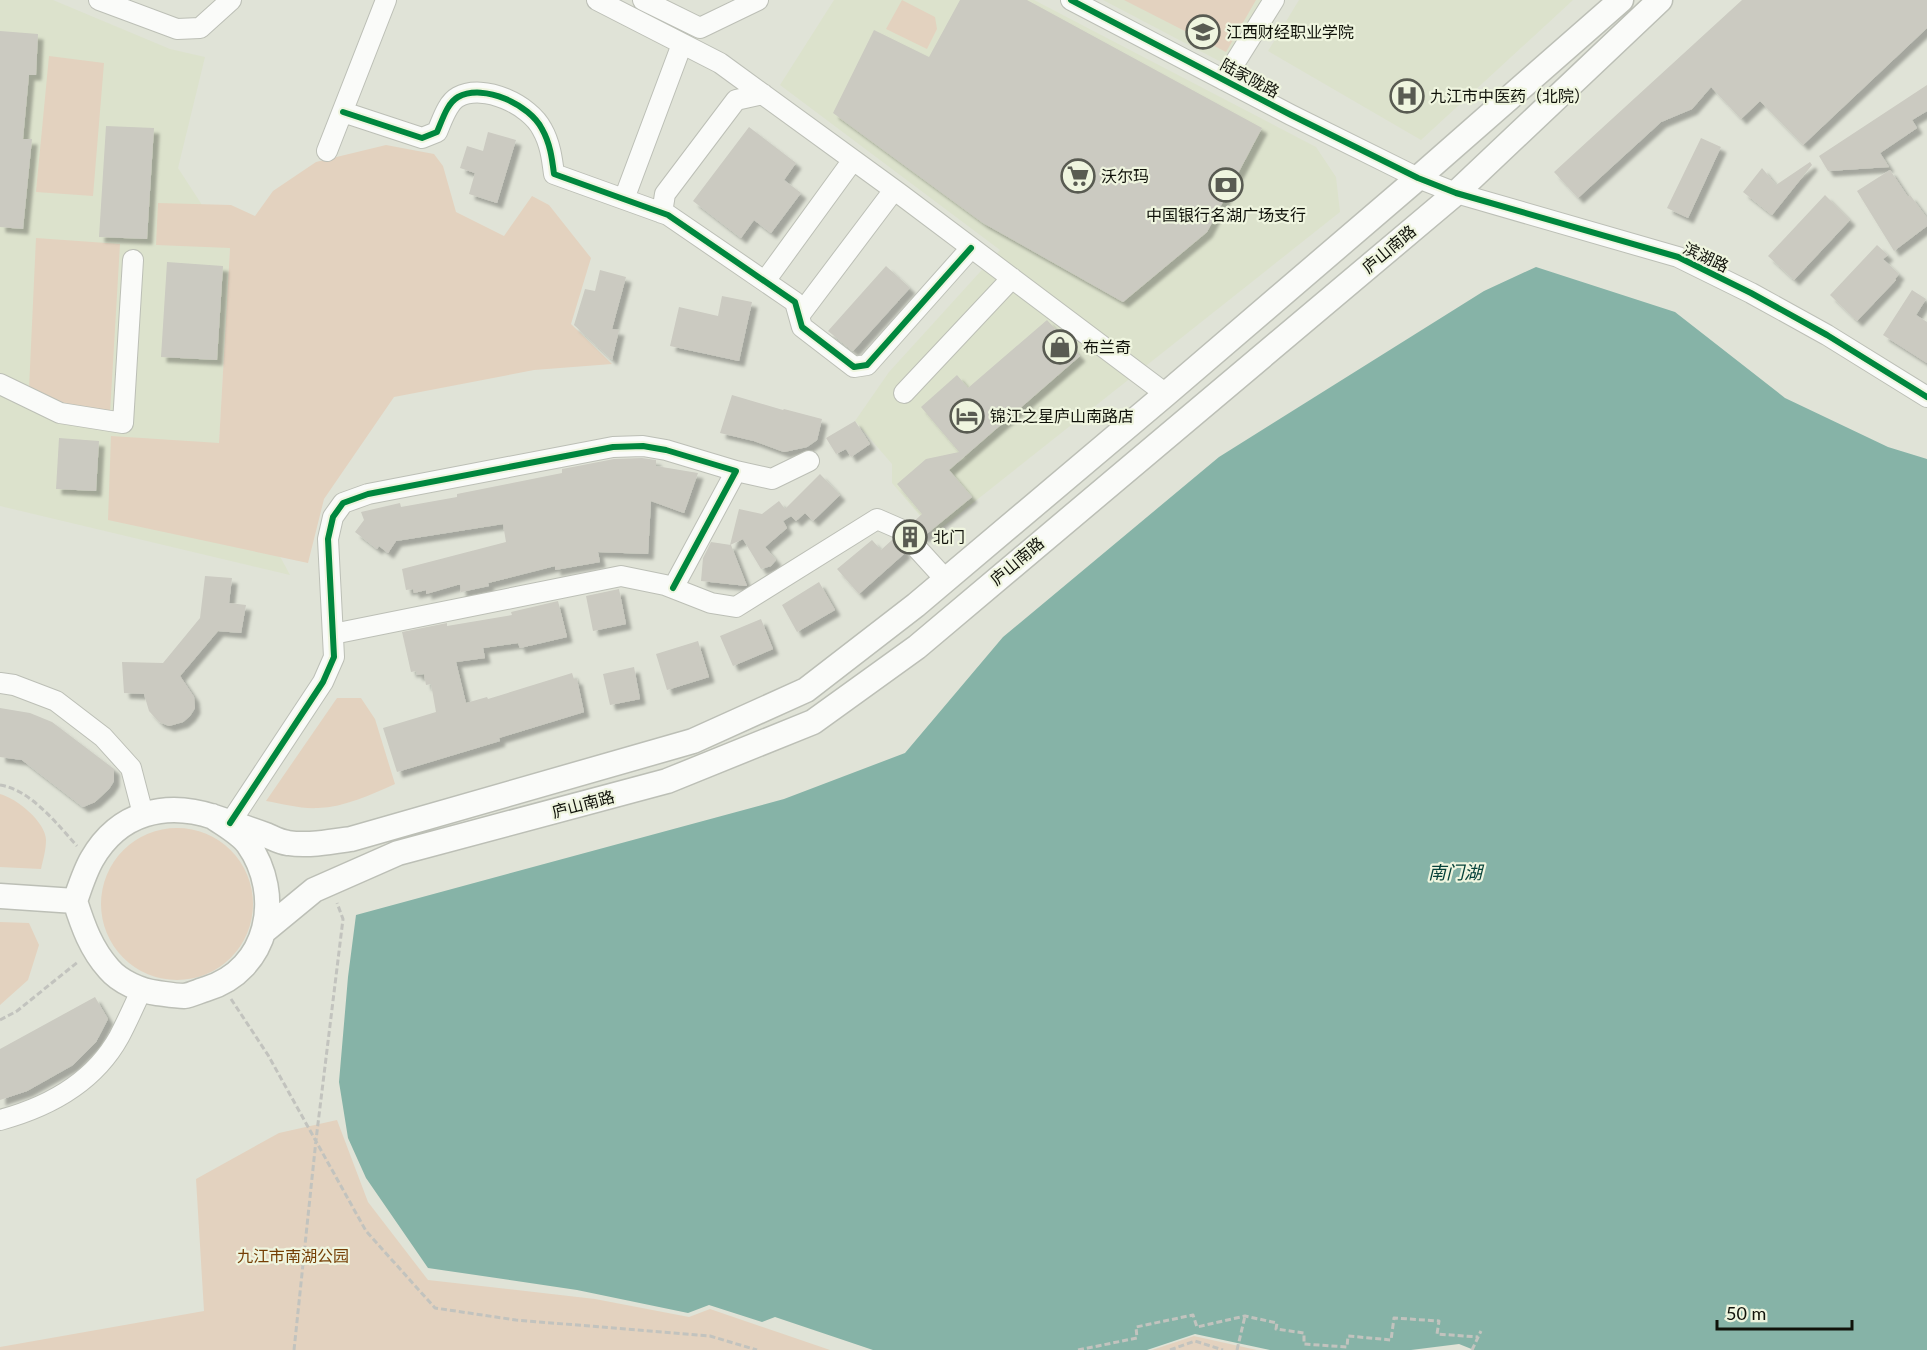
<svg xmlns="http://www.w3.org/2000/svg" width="1927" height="1350" font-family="Lato,'Noto Sans SC',sans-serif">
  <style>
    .built { fill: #dce2cc }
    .green { fill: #e3d2bf }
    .water { fill: #86b3a7 }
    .building { fill: #cbcac1; filter: url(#shadow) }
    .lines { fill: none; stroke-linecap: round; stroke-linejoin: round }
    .minor-casing { stroke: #bcbfb6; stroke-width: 22 }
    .major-casing { stroke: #bcbfb6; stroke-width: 27 }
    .path { stroke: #c2c3be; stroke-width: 3; stroke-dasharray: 6 3; stroke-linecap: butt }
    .minor { stroke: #fafbf9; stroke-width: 20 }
    .major { stroke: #fafbf9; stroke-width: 24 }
    .cycleway-casing { stroke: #eff5df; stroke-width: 10 }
    .cycleway { stroke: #00873e; stroke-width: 6 }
    .labels { text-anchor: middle; stroke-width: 4.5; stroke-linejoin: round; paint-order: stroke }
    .poi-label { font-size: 16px; fill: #10120a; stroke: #eff5df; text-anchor: start }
    .street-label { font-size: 16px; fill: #10120a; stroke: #eff5df }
    .park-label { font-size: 16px; fill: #753f05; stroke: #eff5df }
    .water-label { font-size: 18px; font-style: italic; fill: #054139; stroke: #eff5df }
  </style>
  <defs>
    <filter id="shadow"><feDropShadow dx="5.5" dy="5.5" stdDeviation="1.5" flood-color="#0004"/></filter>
  </defs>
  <rect width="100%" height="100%" fill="#e0e3d7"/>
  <path class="built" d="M0,0H53L170,49L205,57L178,168L230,248L219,443L290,575L0,506Z
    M834,0H1034L1316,147L1336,177L1340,212L935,533L892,483V464L855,421L889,372L1000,250L780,85Z
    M1103,0H1261L1225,64Z
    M1299,0H1573L1421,140L1268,51Z"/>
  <path class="green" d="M902,0L935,17L937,29L927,49L886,29Z
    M1124,0H1256L1226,52Z
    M49,56L104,63L93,196L36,192Z
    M386,145L434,154L443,166L456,212L504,236L532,196L549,205L591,258L571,324L612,364L534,370L394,397L324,499L308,563L108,520L111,436L219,443L230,248L156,245L158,203L231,205L255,216L273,191L316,162Z
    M36,238L120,244L110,413L59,403L29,389Z
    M337,698H361L375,719L395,784C370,795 345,807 318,808C301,809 283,804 266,801Z
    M0,794C16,798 46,822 46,840C46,850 43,860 41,869L0,867Z
    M101 904a76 76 0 1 1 152 0a76 76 0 1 1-152 0Z
    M0,922L29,923L39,945L28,980L0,1005Z
    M337,1120L368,1202L428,1280L595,1299L689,1317L710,1309L830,1350H0V1347L204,1311L196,1179L279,1133Z
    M1194,1336L1257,1350H1152Z"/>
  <path class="water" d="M1536,267L1675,312L1785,398L1888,447L1927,459V1350H1474L1459,1344L1411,1350H1270L1195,1334L1147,1350H873L775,1317L762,1322L709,1305L688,1313L577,1290L428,1268L366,1178L348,1138L339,1082L348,977L356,915L784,799L905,753L1003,637L1219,457L1484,291Z"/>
  <path class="building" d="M960,0H1027L1262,128L1207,232L1123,302L983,223L833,113L874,30L929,57Z
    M1742,0H1927V28L1803,145L1760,101L1741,119L1711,87L1692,109L1661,122L1578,198L1554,172Z
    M0,31L38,34L36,75H29L23,139H32L23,229L0,227Z
    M1927,85V111L1912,120L1917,128L1880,153L1889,167L1828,171L1819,156Z
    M106,126L154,128L147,239L99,237Z
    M749,127L796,163L784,180L801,193L771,233L754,220L741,238L693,201Z
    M488,132L516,140L497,203L469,194L475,173L460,168L467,146L483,151Z
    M1701,138L1721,147L1688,218L1667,208Z
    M1810,162L1812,165L1772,215L1743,192L1762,168L1776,185Z
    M1890,170L1908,197L1910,195L1927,218V226L1894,251L1857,191Z
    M1825,195L1850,220L1794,280L1768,256Z
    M1877,245L1888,255L1883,259L1899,274L1895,279L1896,280L1857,321L1830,295Z
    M167,262L223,266L217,360L161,357Z
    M886,266L910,288L853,351L828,331Z
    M600,270L626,277L612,329L619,330L612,360L574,325L585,289L595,291Z
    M1912,290L1926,299L1916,315L1927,322V363L1883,335Z
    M722,296L752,302L739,361L670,346L679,307L718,316Z
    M1047,320L1080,356L949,470L972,497L923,537L918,534L910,536L912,528L911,524L922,514L897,484L926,459L959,452L921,407L957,375L968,388Z
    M732,395L783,410L784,409L822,419L817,440L807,447L784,452L754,441L720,433Z
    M855,421L870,444L851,457L846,449L836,454L826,438Z
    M59,438L99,441L96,491L56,489Z
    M642,458L656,460V466L698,473L684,513L651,501L648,554L598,552L600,562L555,570V566L488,583L489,586L461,592L460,585H457L426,594V590L414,593L413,589L406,590L402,569L506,542L503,524L396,541L388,553L379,546L377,549L355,532L364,520L361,512L400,503L401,507L457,497V494L562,473V469L614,459Z
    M820,474L840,495L813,521L805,513L796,521L791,516L783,521L787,528L765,547L776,560L771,566L761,569L743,539L730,545L739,509L762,514L779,501L785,509Z
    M893,539L901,541L905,539L903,548L905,553L859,594L837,569L872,540L881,550Z
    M711,542L731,545L747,586L701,581L703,558Z
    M205,576L232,578L229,603L246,605L241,633L218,631L180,676L194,697L195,708L190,716L183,722L169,726L159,722L149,711L144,694L124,693L122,662L163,663L200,618Z
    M819,582L835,610L797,632L782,605Z
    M619,589L626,624L593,631L586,596Z
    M558,601L567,637L520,648L518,643L483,648L485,658L456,662L466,703L487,697L488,699L572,673L574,679H577L584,712L499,738L500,741L397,772L383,728L436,712L431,684L426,685L424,674L417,675L416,671L411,672L402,632L447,623V626L512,615L511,612Z
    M761,619L773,649L733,666L720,636Z
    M698,641L709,677L667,690L656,654Z
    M634,667L640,699L610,705L603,674Z
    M0,708L30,713L52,722L114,769V781L109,789L95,802L83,807L22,760L0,757Z
    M95,997L108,1019L96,1042L73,1065L27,1091L0,1100V1049Z"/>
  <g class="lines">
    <defs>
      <path id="minor" d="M99,0L177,29L200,28L231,0
        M597,0L720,63L900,194L1166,394
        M643,0L700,28L758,0
        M1071,0L1291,115L1418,178L1456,193L1678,257L1751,293L1827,335L1927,397
        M1224,80L1274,0
        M343,112L422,138L437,132C442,121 447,103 458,97C484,83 530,105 542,129C550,143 552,158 554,174L668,215L795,302L802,327L854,367L867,365L971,248
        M327,151L386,0
        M624,199L682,44
        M662,213L665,194L736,100L763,94
        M765,281L853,160
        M799,316L894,190
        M0,384L60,413L123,423L133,260
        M904,393L1012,278
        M736,471L772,479L809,461
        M915,546L946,580
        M333,634L621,576L665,585L711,603L736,607L877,519L900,529
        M0,683L14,685L56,701L103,737L131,768L143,814
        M230,823L323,682L334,657L328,539L333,517L343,503L368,494L613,447L643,446L666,450L736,471L673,588
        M0,1120C48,1107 94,1082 119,1037C127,1022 134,1006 141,991"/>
      <path id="major" d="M212,816C223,824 240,833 248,844C284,895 269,970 206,989C199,991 191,995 184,996C175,996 165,994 157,993C141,991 120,982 109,969C91,949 83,926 75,901C80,887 85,871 92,859C119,812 166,801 214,817C232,823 249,829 266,835C273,838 280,842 288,843C308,846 331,842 351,839L693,741L806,690L916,605L1166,394L1418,178L1621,0
        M0,896L75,901
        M263,932L314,890L398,853L667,781L813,722L917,647L1456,193L1660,0"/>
    </defs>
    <use href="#minor" class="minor-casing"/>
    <use href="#major" class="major-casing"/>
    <path class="path" d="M0,785C31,790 57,824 77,846
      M231,999L268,1055L366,1231L435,1308L516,1320L710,1336L757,1350
      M0,1020L17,1011L79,961
      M294,1350L316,1140L343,919L337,903
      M1078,1350L1137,1338L1136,1327L1193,1315L1197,1327L1245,1316L1277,1323L1276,1329L1304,1333V1344L1347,1347L1348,1336L1391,1340L1394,1318L1439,1321L1437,1334L1478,1337
      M1170,1350L1195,1341L1223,1350
      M1237,1350L1245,1316
      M1472,1350L1481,1331"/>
    <use href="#minor" class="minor"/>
    <use href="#major" class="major"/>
    <defs>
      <path id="cycleway" d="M1071,0L1291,115L1418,178L1456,193L1678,257L1751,293L1827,335L1927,397
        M343,112L422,138L437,132C442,121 447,103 458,97C484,83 530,105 542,129C550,143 552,158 554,174L668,215L795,302L802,327L854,367L867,365L971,248
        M230,823L323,682L334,657L328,539L333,517L343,503L368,494L613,447L643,446L666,450L736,471L673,588"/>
    </defs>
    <use href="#cycleway" class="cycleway-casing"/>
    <use href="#cycleway" class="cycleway"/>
  </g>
  <defs>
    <symbol id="university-ring" viewBox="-11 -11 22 22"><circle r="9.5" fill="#eff5df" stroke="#595b52" stroke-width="1.5"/><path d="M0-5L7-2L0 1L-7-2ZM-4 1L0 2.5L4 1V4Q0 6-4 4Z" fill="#595b52"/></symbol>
    <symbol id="hospital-ring" viewBox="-11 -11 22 22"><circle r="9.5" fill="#eff5df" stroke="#595b52" stroke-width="1.5"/><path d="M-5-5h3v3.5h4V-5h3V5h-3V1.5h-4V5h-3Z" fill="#595b52"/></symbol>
    <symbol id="supermarket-ring" viewBox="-11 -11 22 22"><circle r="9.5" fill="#eff5df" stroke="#595b52" stroke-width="1.5"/><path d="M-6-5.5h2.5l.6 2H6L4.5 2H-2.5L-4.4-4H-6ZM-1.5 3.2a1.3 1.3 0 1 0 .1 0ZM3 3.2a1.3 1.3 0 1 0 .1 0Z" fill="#595b52"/></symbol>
    <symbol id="bank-ring" viewBox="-11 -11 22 22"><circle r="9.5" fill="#eff5df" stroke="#595b52" stroke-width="1.5"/><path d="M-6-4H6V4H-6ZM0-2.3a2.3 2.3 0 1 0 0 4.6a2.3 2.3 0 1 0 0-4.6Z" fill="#595b52"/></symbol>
    <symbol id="shop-ring" viewBox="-11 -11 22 22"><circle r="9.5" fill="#eff5df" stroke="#595b52" stroke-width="1.5"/><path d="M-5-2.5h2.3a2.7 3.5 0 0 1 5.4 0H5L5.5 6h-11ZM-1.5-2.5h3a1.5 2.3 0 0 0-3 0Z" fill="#595b52"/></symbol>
    <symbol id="hotel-ring" viewBox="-11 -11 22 22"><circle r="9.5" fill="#eff5df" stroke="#595b52" stroke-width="1.5"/><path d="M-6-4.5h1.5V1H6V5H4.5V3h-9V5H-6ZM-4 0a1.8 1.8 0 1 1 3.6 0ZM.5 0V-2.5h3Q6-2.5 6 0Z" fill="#595b52"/></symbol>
    <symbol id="building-ring" viewBox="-11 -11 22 22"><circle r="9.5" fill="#eff5df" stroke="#595b52" stroke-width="1.5"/><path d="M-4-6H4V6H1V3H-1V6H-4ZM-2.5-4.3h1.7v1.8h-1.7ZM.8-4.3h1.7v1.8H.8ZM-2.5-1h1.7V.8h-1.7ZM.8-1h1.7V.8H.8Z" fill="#595b52"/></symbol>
  </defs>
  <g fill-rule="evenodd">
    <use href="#university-ring" x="1184" y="13" width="38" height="38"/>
    <use href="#hospital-ring" x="1388" y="77" width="38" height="38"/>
    <use href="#supermarket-ring" x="1059" y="157" width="38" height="38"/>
    <use href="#bank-ring" x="1207" y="166" width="38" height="38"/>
    <use href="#shop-ring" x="1041" y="328" width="38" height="38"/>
    <use href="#hotel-ring" x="948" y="397" width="38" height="38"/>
    <use href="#building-ring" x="891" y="518" width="38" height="38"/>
  </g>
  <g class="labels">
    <g class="poi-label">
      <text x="1226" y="38">江西财经职业学院</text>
      <text x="1430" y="102">九江市中医药（北院）</text>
      <text x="1101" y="182">沃尔玛</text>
      <text x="1226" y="221" text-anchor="middle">中国银行名湖广场支行</text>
      <text x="1083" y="353">布兰奇</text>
      <text x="990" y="422">锦江之星庐山南路店</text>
      <text x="933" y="543">北门</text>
    </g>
    <g class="street-label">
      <text transform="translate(1250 78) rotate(28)" y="6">陆家陇路</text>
      <text transform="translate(1389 249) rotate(-40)" y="6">庐山南路</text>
      <text transform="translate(1706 257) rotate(25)" y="6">滨湖路</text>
      <text transform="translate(1017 561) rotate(-40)" y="6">庐山南路</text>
      <text transform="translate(583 804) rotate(-15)" y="6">庐山南路</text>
    </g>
    <g class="park-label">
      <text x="293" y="1262">九江市南湖公园</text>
    </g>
    <g class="water-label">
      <text x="1455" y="879">南门湖</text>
    </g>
  </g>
  <path d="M1717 1320v9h135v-9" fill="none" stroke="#10120a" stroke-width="3"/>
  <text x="1726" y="1320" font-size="18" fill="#10120a" stroke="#eff5df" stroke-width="4.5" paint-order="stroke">50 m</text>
</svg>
